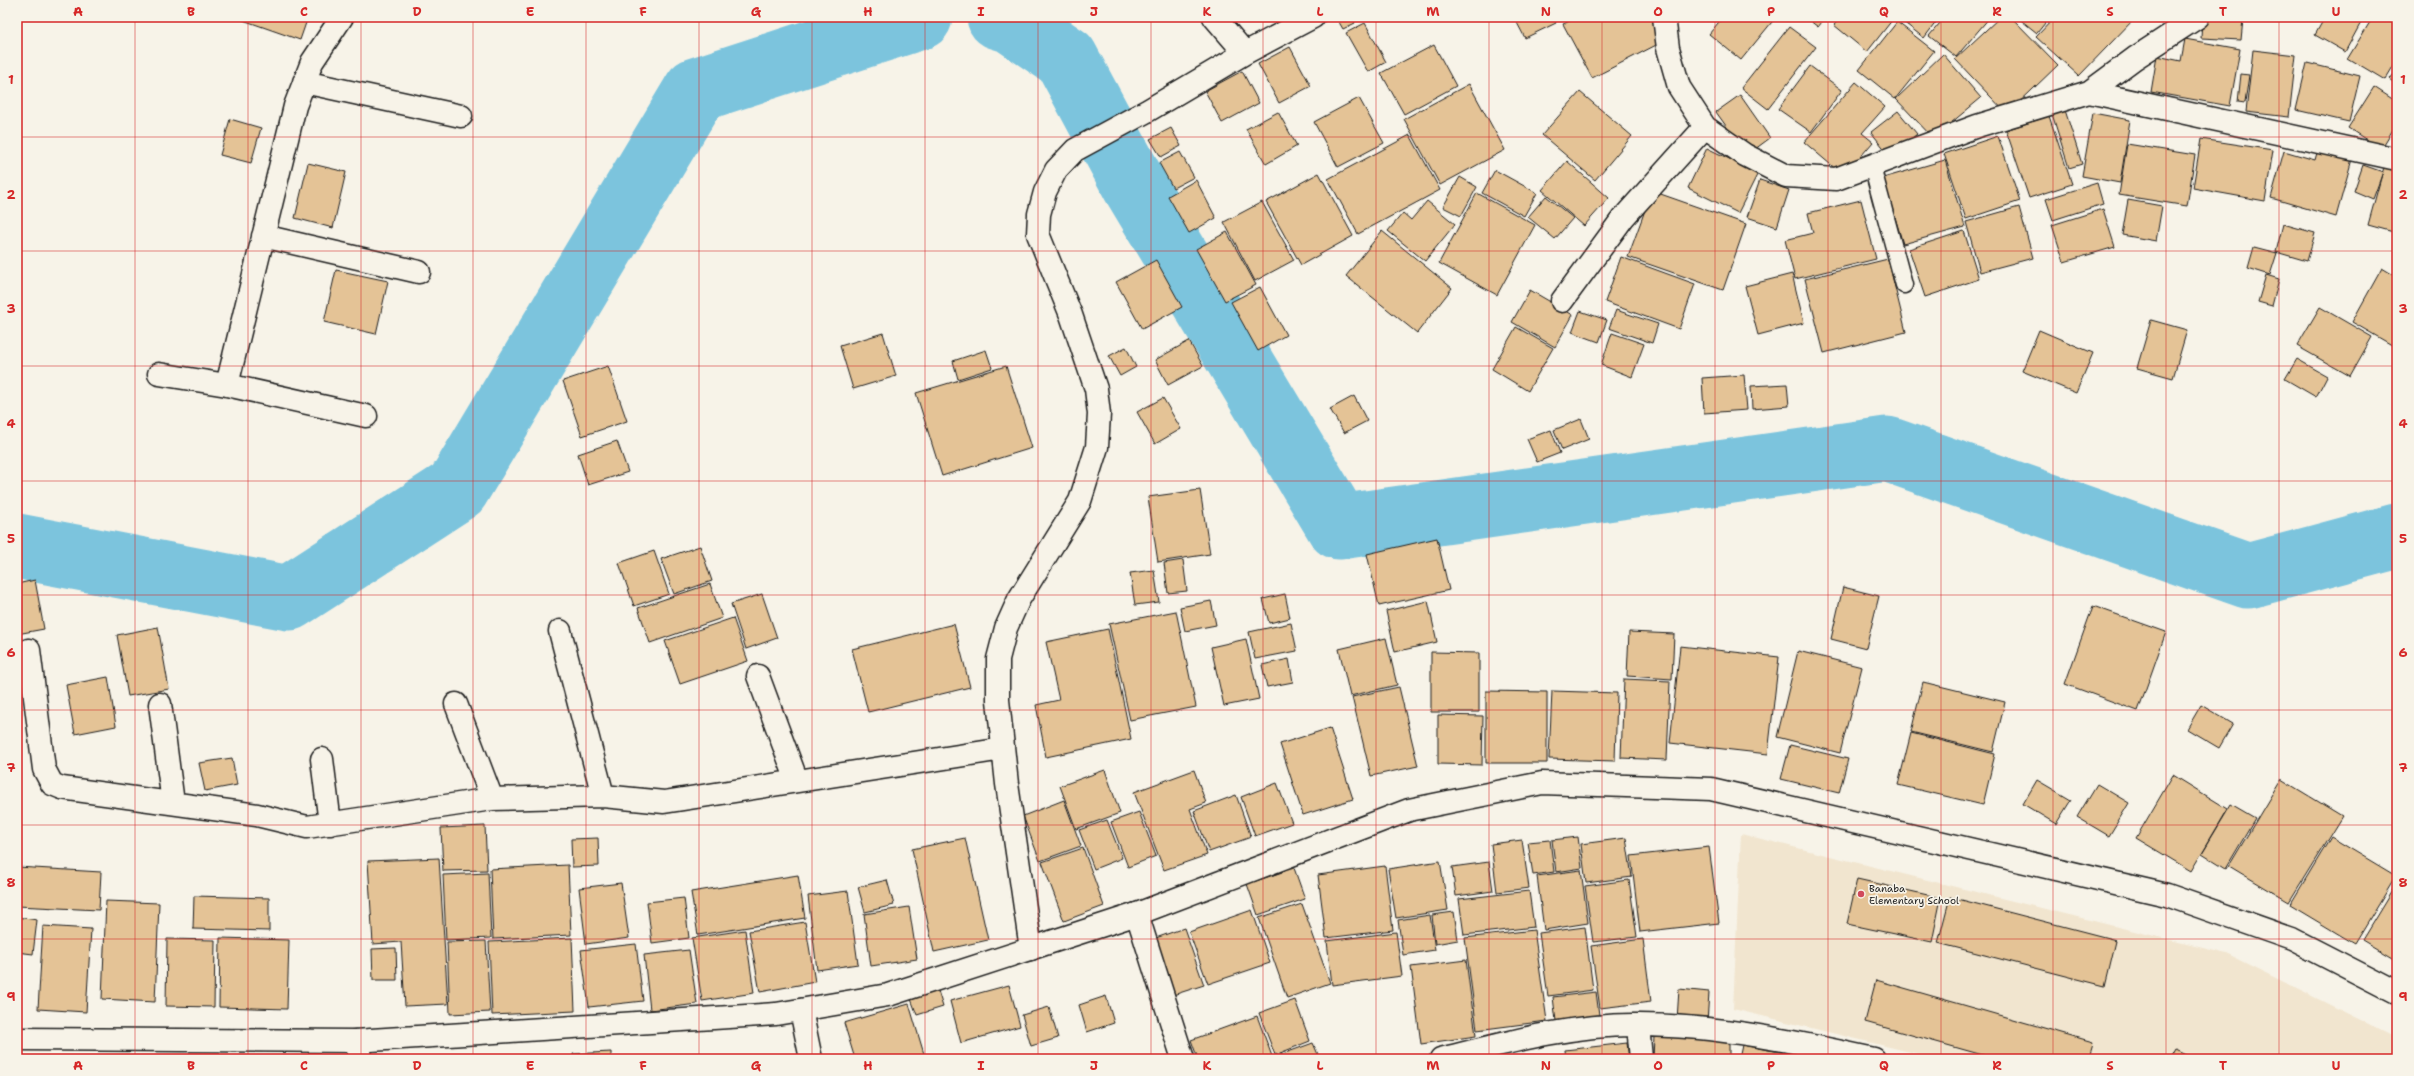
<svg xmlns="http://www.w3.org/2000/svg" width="2414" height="1076" font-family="'Shantell Sans',sans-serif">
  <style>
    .built { fill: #f1e5cf }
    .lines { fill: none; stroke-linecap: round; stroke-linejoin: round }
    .river { stroke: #7cc4dd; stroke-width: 65 }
    .building { fill: #e4c396; stroke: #1c1c1c }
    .service-casing { stroke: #1c1c1c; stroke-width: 19 }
    .minor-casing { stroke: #1c1c1c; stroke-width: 25 }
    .tertiary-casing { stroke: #1c1c1c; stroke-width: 25 }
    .service { stroke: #f7f3e8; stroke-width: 16 }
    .minor { stroke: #f7f3e8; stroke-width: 22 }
    .tertiary { stroke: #f7f3e8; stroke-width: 22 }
    .grid { fill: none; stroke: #d62828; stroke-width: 1; stroke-opacity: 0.55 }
    .poi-dot { fill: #d1495b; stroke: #f7f3e8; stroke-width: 1.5 }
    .labels { text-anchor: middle; stroke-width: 3.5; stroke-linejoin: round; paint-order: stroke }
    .poi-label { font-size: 10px; fill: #1c1c1c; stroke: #f7f3e8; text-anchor: start }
    .neatline { fill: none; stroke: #d62828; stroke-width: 1.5 }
    .grid-label { font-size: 13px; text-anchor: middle; font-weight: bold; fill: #d62828 }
  </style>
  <rect width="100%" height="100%" fill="#f7f3e8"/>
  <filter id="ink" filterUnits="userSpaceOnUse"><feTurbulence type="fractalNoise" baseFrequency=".025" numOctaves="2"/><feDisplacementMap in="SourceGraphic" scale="8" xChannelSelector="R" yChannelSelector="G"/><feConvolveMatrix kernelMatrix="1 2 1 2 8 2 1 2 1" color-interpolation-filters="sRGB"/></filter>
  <g filter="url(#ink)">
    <path class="built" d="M1741,834L2227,954L2397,1038V1059H1939L1733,1009Z"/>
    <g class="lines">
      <path class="river" d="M999,17L1012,21L1066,58L1133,183L1339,527L1887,449L2248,576L2397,536
        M17,546L289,598L457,489L696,90L920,17"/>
    </g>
    <path class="building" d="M244,17H308L300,40L243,20Z
      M1336,17H1352L1355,23L1343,29Z
      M1514,17H1553L1556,23L1525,38Z
      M1578,17H1651L1664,41L1592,78L1563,24Z
      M1723,17H1776L1741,60L1709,34Z
      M1805,17H1826L1818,27Z
      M1841,17H1891L1893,19L1867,52L1834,25Z
      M1897,17H1940L1924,38Z
      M1945,17H1990L1956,57L1929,36Z
      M2000,17H2011L2058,65L2007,114L1955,59Z
      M2017,17H2050L2037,33Z
      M2055,17H2136L2079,76L2036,37Z
      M2202,17L2243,19L2241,40L2201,38Z
      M2325,17H2364L2345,52L2315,35Z
      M2373,17L2397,19V60L2385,80L2348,58Z
      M1897,22L1934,51L1895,99L1859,70Z
      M1365,23L1386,62L1368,72L1346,33Z
      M1789,27L1816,47L1768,109L1741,88Z
      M2185,39L2240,49L2230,106L2151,92L2157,56L2181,61Z
      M1434,45L1456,86L1404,114L1381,73Z
      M1290,47L1311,86L1279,103L1258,64Z
      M2253,50L2296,55L2289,117L2246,112Z
      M1943,54L1981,98L1933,138L1896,99Z
      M2307,63L2360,76L2349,122L2296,110Z
      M1810,66L1842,90L1811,132L1778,109Z
      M2397,70V84L2390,79Z
      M1242,71L1259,103L1222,123L1205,91Z
      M2241,74L2249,75L2245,103L2238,102Z
      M1856,82L1885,107L1862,133L1873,142L1844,176L1804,142Z
      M1469,84L1505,150L1440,185L1404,119Z
      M2374,87L2397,102V123L2381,149L2348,128Z
      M1580,92L1632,136L1595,180L1542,135Z
      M1740,95L1770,138L1747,155L1716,112Z
      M1359,98L1384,143L1338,167L1314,122Z
      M2065,110L2082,164L2069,168L2052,114Z
      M1898,111L1917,134L1890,156L1871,132Z
      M1278,112L1297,146L1266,164L1246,129Z
      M2093,113L2130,120L2120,183L2082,176Z
      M2049,116L2072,184L2029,198L2006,130Z
      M230,119L261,128L251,163L220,155Z
      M1171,128L1181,146L1161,157L1150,139Z
      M1410,135L1440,190L1358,234L1328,179Z
      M1998,136L2020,201L1966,219L1944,154Z
      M2201,139L2273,150L2265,201L2193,188Z
      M2127,144L2195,155L2187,206L2119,195Z
      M1707,148L1758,173L1738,213L1688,188Z
      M2318,149L2352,159L2336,217L2271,198L2284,151L2315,160Z
      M1180,152L1194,177L1173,188L1159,163Z
      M1945,160L1965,227L1903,244L1883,178Z
      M1567,161L1609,198L1584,226L1542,190Z
      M308,163L346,172L333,228L295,218Z
      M2363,165L2383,172L2373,199L2354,191Z
      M2384,167L2397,169V233L2368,225Z
      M1495,170L1537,193L1524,216L1482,193Z
      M1319,173L1353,236L1301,265L1266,202Z
      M1460,177L1477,187L1461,216L1443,207Z
      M1196,180L1216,218L1189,233L1168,196Z
      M1760,180L1789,190L1777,227L1747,217Z
      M2097,183L2103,204L2053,220L2046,199Z
      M1652,191L1746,224L1723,290L1628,257Z
      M1477,193L1535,225L1497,295L1439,263Z
      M1546,196L1573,218L1555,239L1528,217Z
      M1861,200L1876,259L1795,279L1785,240L1813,233L1808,213Z
      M2128,200L2162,206L2156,241L2122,235Z
      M1427,201L1455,224L1425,261L1388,231L1403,213L1411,220Z
      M1262,202L1294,260L1255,281L1224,222Z
      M2019,207L2033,258L1980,272L1966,222Z
      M2103,209L2115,247L2064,262L2052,225Z
      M2283,224L2315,233L2307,261L2276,252Z
      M1382,231L1452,288L1417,333L1346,276Z
      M1964,231L1979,279L1925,297L1909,249Z
      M1227,232L1256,285L1225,301L1196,249Z
      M2254,247L2277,253L2270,275L2248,268Z
      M1621,257L1695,284L1679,329L1605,302Z
      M1888,259L1906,332L1824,353L1805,279Z
      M1156,260L1182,307L1142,329L1116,282Z
      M2382,268L2397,277V348L2352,322Z
      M336,270L388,281L376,334L324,322Z
      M1792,274L1804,323L1758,335L1745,286Z
      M2266,275L2279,279L2272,306L2258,302Z
      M1260,287L1286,335L1258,351L1231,302Z
      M1530,290L1573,315L1555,347L1512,322Z
      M2320,307L2372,337L2350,376L2297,346Z
      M1616,310L1658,324L1652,343L1609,328Z
      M1580,311L1607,320L1599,342L1572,332Z
      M2151,320L2187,330L2173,378L2137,368Z
      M1516,327L1553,348L1528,391L1492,369Z
      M2039,330L2093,353L2076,393L2022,371Z
      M883,333L896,376L853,389L840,346Z
      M1612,333L1644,344L1632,377L1601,365Z
      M1189,341L1203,366L1168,385L1155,360Z
      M1126,347L1136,367L1120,376L1109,356Z
      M986,350L992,368L958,379L953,361Z
      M2297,359L2327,376L2316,397L2285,379Z
      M608,366L627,421L582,436L563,381Z
      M1006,366L1032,448L942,476L916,393Z
      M1744,375L1747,410L1704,413L1702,378Z
      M1787,384L1789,406L1752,409L1751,386Z
      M1354,396L1367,421L1344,433L1330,409Z
      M1163,398L1181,429L1155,444L1137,412Z
      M1581,419L1589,439L1562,450L1554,430Z
      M1551,430L1560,453L1537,462L1527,439Z
      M617,441L628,472L588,485L578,454Z
      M1200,490L1210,554L1158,562L1148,497Z
      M1437,538L1449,590L1379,606L1367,554Z
      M700,546L712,581L674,594L661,559Z
      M654,551L669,594L634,606L619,563Z
      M1183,560L1187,591L1168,593L1164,563Z
      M1154,570L1159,602L1135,605L1130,573Z
      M35,580L44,629L17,634V584Z
      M710,584L722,618L650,643L638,608Z
      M1843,587L1879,596L1866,648L1831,639Z
      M762,594L777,638L746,649L731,604Z
      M1285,594L1290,618L1269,623L1263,599Z
      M1211,601L1216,625L1185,631L1180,607Z
      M1428,601L1437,642L1395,652L1386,611Z
      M2093,606L2166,632L2138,711L2065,684Z
      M1176,611L1196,707L1130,720L1109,624Z
      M733,618L748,661L680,684L665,641Z
      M1291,623L1297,651L1255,659L1249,632Z
      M954,624L970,687L868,712L852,649Z
      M158,627L169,689L128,696L117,635Z
      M1108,629L1131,739L1046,757L1036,705L1059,700L1046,642Z
      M1629,632L1674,634L1672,679L1627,676Z
      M1386,638L1397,685L1350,696L1339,649Z
      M1246,639L1259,699L1224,706L1211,647Z
      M1680,646L1779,657L1768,754L1670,743Z
      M1798,651L1862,667L1840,753L1777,737Z
      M1431,652L1479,653V712H1431Z
      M1289,659L1293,682L1267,687L1262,665Z
      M108,677L116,726L75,734L66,685Z
      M1624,679L1670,681L1667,760L1621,758Z
      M1923,682L2005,702L1993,752L1911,732Z
      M1399,687L1418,766L1371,776L1352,697Z
      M1486,691L1547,692V763H1486Z
      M1552,691L1617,693L1615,761L1549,759Z
      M2201,705L2233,724L2219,748L2187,729Z
      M1438,715L1483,716L1482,765L1438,764Z
      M1330,728L1353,799L1303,815L1280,744Z
      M1911,733L1995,754L1983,805L1898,785Z
      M1790,745L1848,759L1839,793L1781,779Z
      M232,758L237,785L205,791L199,763Z
      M1105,770L1120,813L1076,829L1060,786Z
      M1194,770L1206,803L1190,809L1207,855L1164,870L1134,792Z
      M2173,775L2228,809L2191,871L2136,838Z
      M2281,779L2342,816L2289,902L2229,866Z
      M2037,780L2071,800L2056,824L2023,804Z
      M1277,783L1292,823L1255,836L1241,797Z
      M2097,784L2129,803L2109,836L2077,817Z
      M1236,795L1251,837L1209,852L1194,811Z
      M1064,800L1081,846L1040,861L1023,816Z
      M2231,805L2255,819L2226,868L2202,853Z
      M1139,812L1156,856L1128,867L1111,822Z
      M1107,820L1122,858L1094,869L1079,830Z
      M485,826L487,870L443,871L441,828Z
      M1578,837L1582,868L1556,872L1552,840Z
      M2331,837L2396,876L2355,944L2290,905Z
      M598,838L599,866L572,867L571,839Z
      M965,838L988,940L934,952L912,849Z
      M1626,838L1632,877L1586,883L1581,844Z
      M1522,840L1529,888L1497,892L1491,844Z
      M1550,840L1554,872L1533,875L1528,842Z
      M1709,847L1719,923L1640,932L1631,856Z
      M1083,848L1104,906L1064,921L1042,862Z
      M439,858L448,1004L405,1006L401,942L373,944L368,861Z
      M1440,861L1448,910L1396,918L1388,869Z
      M1489,862L1493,891L1456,896L1452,867Z
      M568,865L571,935L493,939L490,869Z
      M1385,866L1393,930L1326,938L1318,875Z
      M17,867L101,872L99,910L17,906Z
      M1294,868L1305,899L1258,915L1247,884Z
      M1581,870L1588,923L1544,930L1537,876Z
      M488,873L491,938L446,940L443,875Z
      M798,875L805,918L698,935L691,892Z
      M1857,879L1941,898L1932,942L1847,924Z
      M887,880L894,905L865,912L858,887Z
      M1629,880L1637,937L1593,942L1585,886Z
      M621,883L629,938L586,944L579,888Z
      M2393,889L2397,892V961L2362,940Z
      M848,891L858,964L817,970L808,896Z
      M1529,891L1534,927L1464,935L1459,899Z
      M194,896L269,898V931L193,929Z
      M1950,897L2116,940L2105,986L1938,943Z
      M684,898L689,938L652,943L647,902Z
      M106,901L159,903L155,1002L102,999Z
      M1302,904L1330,983L1287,998L1259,918Z
      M909,907L917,959L871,966L864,914Z
      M1252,910L1270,963L1208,984L1189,932Z
      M1454,912L1458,940L1435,944L1432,915Z
      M1430,915L1435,950L1403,955L1398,920Z
      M17,917L37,920L33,954L17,952Z
      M805,922L815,982L760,992L749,931Z
      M43,926L91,929L86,1012L38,1009Z
      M1585,927L1593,990L1548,996L1539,933Z
      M1184,928L1204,985L1173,995L1153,939Z
      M745,930L754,993L702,1001L692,938Z
      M1534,930L1547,1021L1477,1030L1465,938Z
      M1396,932L1402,976L1332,985L1327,941Z
      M220,938L289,940L287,1009L219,1007Z
      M572,938L575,1011L492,1015L489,942Z
      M167,939L215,940L214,1007L166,1006Z
      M1643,939L1651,1002L1600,1008L1591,946Z
      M486,941L490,1012L450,1014L447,942Z
      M636,944L643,1001L589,1007L581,950Z
      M396,948L397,980H373L372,949Z
      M689,950L697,1004L650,1010L644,955Z
      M1466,960L1476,1036L1421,1044L1411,967Z
      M1876,980L2093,1042L2088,1059H1997L1865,1022Z
      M1009,985L1020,1026L961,1043L950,1001Z
      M1679,989L1709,992L1707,1023L1677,1020Z
      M938,991L943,1007L917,1015L911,999Z
      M1596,992L1599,1015L1556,1021L1553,997Z
      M1106,996L1114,1023L1087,1032L1079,1005Z
      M1295,1000L1310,1041L1275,1055L1259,1013Z
      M909,1004L924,1054L908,1059H855L844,1023Z
      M1049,1007L1058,1038L1031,1046L1022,1015Z
      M1257,1016L1273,1059H1198L1191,1040Z
      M1654,1036L1729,1038V1059H1653Z
      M1313,1043L1320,1059H1278L1277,1056Z
      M1627,1043L1629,1059H1566L1565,1050Z
      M1742,1045L1818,1059H1739Z
      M2175,1050L2194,1059H2170Z
      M611,1052V1059H573V1054Z"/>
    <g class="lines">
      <defs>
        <path id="service" d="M1872,166L1904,285"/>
        <path id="minor" d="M1214,17L1245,53
          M1664,17L1668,48L1679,87L1705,127L1745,155L1786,176L1836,179L1977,126L2089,92L2397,159
          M304,82L461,116
          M2089,92L2135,58L2198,17
          M263,236L419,272
          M1562,301L1623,218L1705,127
          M159,374L227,385L366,416
          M227,385L295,106L312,62L342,17
          M560,631L603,796
          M29,650L44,769L52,784L62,788L257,815L307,827L492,799L603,796L664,802L1003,749
          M758,676L797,781
          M160,704L173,803
          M456,704L492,799
          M322,759L330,824
          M1137,914L1183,1059
          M1031,949L1007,784L998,700V659L1006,628L1019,599L1080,501L1097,447L1099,414L1096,389L1071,315L1038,234L1039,214L1045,192L1056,170L1075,150L1147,111L1245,53L1313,17
          M801,1010L811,1059
          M1638,1025L1641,1059
          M355,1041L361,1059
          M1441,1059C1505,1043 1571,1024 1638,1025C1717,1025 1797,1042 1874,1059"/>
        <path id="tertiary" d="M17,1039L355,1041L776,1014L888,995L1137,914L1409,810L1542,783L1711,789L2167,895L2292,939L2397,993"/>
      </defs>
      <use href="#service" class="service-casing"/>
      <use href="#minor" class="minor-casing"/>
      <use href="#tertiary" class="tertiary-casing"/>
      <use href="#service" class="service"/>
      <use href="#minor" class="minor"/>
      <use href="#tertiary" class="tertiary"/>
    </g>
  </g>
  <path class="grid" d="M135,17V1059M248,17V1059M361,17V1059M473,17V1059M586,17V1059M699,17V1059M812,17V1059M925,17V1059M1038,17V1059M1151,17V1059M1263,17V1059M1376,17V1059M1489,17V1059M1602,17V1059M1715,17V1059M1828,17V1059M1941,17V1059M2053,17V1059M2166,17V1059M2279,17V1059M17,137H2397M17,251H2397M17,366H2397M17,481H2397M17,595H2397M17,710H2397M17,825H2397M17,939H2397"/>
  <circle class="poi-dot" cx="1861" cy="894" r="4"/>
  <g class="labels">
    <g class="poi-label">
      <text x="1869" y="892">Banaba<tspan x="1869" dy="12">Elementary School</tspan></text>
    </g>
  </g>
  <rect width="2414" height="1076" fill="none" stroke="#f7f3e8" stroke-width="44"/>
  <rect x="22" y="22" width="2370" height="1032" class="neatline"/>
  <g class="grid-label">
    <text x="78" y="16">A</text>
    <text x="191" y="16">B</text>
    <text x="304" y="16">C</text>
    <text x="417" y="16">D</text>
    <text x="530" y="16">E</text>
    <text x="643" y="16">F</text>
    <text x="756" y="16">G</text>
    <text x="868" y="16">H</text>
    <text x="981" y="16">I</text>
    <text x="1094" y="16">J</text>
    <text x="1207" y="16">K</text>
    <text x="1320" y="16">L</text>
    <text x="1433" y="16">M</text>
    <text x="1546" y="16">N</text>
    <text x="1658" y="16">O</text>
    <text x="1771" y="16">P</text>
    <text x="1884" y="16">Q</text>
    <text x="1997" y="16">R</text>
    <text x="2110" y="16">S</text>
    <text x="2223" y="16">T</text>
    <text x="2336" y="16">U</text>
    <text x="11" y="84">1</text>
    <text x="2403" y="84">1</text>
    <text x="11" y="199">2</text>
    <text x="2403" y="199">2</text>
    <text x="11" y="313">3</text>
    <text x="2403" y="313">3</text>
    <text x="11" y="428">4</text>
    <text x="2403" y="428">4</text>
    <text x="11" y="543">5</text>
    <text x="2403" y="543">5</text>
    <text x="11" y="657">6</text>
    <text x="2403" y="657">6</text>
    <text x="11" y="772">7</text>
    <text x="2403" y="772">7</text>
    <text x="11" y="887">8</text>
    <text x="2403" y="887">8</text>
    <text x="11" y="1001">9</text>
    <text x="2403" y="1001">9</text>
    <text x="78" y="1070">A</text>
    <text x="191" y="1070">B</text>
    <text x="304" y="1070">C</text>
    <text x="417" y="1070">D</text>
    <text x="530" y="1070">E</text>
    <text x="643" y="1070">F</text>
    <text x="756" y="1070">G</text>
    <text x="868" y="1070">H</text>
    <text x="981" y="1070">I</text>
    <text x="1094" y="1070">J</text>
    <text x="1207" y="1070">K</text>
    <text x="1320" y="1070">L</text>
    <text x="1433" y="1070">M</text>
    <text x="1546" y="1070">N</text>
    <text x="1658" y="1070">O</text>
    <text x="1771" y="1070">P</text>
    <text x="1884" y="1070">Q</text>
    <text x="1997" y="1070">R</text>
    <text x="2110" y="1070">S</text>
    <text x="2223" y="1070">T</text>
    <text x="2336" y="1070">U</text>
  </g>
</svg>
